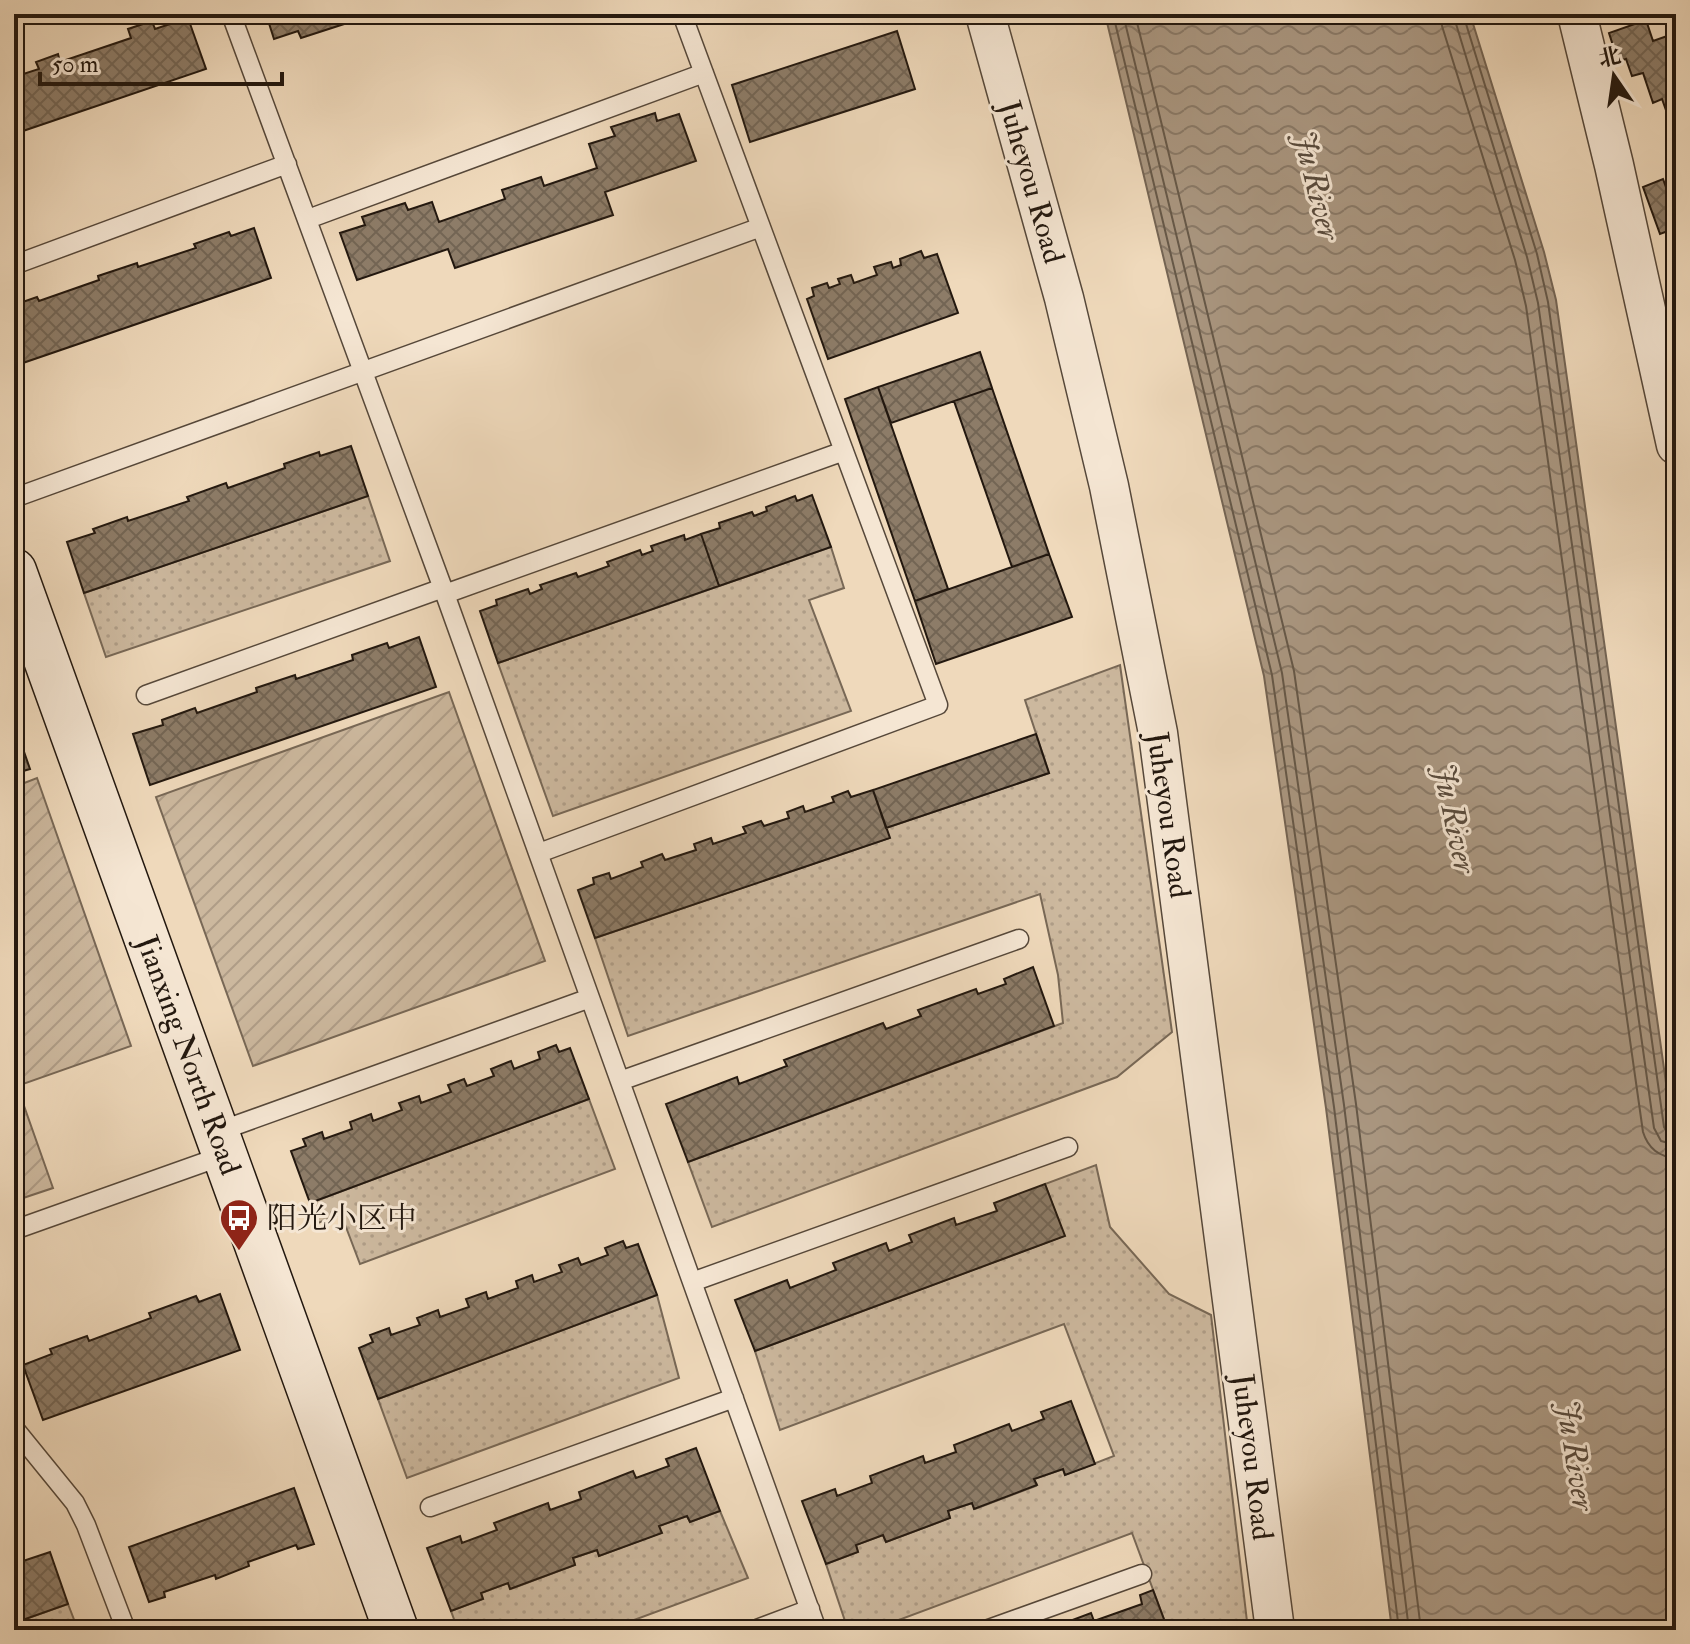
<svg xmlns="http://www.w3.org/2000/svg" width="1690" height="1644" font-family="'IM FELL Double Pica','Noto Serif SC',serif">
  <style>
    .grass { fill: url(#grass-dots); stroke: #786856; stroke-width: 2 }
    .garden { fill: url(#garden-furrows); stroke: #786856; stroke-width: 2 }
    .water { fill: url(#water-waves); stroke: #746453; stroke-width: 2 }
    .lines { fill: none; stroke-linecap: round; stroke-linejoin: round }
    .shore { stroke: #665848; stroke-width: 2 }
    .building { fill: url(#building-cross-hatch); stroke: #23180f; stroke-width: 2 }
    .lane-casing { stroke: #56483a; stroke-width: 21 }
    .street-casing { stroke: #56483a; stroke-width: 41 }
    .secondary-casing { stroke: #23180f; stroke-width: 47 }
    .lane { stroke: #f5e6d3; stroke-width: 18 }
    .street { stroke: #f5e6d3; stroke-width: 38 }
    .secondary { stroke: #f5e6d3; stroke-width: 44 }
    .labels { text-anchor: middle; stroke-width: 6; stroke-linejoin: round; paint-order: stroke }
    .street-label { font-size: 30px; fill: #23180f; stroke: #f5e6d3 }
    .poi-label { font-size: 30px; fill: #23180f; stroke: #f5e6d3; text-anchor: start }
    .water-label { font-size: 32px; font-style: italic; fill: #594b3d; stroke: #f5e6d3 }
  </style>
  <defs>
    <pattern id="grass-dots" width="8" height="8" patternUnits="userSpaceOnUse" patternTransform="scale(2)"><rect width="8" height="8" fill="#ccb89e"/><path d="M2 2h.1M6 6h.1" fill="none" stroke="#af9d87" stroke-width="1.8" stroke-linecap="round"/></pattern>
    <pattern id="garden-furrows" width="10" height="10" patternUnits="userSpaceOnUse" patternTransform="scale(2)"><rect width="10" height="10" fill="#ccb89e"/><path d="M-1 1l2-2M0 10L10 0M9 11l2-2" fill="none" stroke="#af9d87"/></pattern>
    <pattern id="water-waves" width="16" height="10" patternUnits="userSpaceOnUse" patternTransform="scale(2)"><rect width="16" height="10" fill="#aa9781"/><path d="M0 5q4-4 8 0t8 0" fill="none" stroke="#8a7a68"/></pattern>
    <pattern id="building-cross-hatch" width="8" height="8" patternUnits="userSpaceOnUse" patternTransform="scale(2)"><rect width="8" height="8" fill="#8d7c68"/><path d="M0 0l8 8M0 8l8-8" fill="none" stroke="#736554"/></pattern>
  </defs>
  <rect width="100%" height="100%" fill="#efd9bb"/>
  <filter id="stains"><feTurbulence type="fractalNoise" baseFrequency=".0025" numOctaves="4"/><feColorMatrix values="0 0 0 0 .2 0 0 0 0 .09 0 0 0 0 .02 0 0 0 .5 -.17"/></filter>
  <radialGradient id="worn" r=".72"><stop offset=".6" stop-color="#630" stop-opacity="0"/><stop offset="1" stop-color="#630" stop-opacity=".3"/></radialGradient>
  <path class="grass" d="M368,496L390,561L106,657L84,593Z
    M831,547L844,588L809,600L851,711L553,816L498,663Z
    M1120,665L1172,1032L1117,1077L712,1227L688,1162L1063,1023L1058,975L1040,894L628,1036L595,938L889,838L886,828L1049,773L1025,700Z
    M589,1099L615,1169L360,1264L341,1214L318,1223L310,1203Z
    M1096,1165L1110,1227L1169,1294L1211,1315L1248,1630H1168L1132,1533L872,1630H848L826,1564L858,1552L856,1545L883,1535L886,1542L950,1518L948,1511L972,1503L975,1509L1036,1486L1034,1479L1063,1469L1065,1475L1114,1456L1064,1324L780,1430L755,1351L1064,1236L1045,1184Z
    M657,1295L679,1378L407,1478L378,1399Z
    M720,1511L748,1578L607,1630H458L451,1611L483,1599L481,1593L508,1583L511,1589L575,1565L573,1558L597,1550L599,1556L661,1533L659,1526L687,1516L690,1522Z
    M68,1604L78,1630H14V1623Z"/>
  <path class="garden" d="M449,692L545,961L253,1066L156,797Z
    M37,778L131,1046L17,1086L53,1188L14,1201V787Z"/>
  <path class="water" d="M1105,14H1470L1544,252L1556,300L1676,1154V1630H1392L1326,1108L1264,676Z"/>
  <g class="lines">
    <path class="shore" d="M1113,14L1272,675L1334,1107L1399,1630
      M1123,14L1282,673L1344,1105L1409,1630
      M1135,14L1294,671L1356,1104L1421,1630
      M1441,14L1442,26L1515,260L1526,306L1643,1132C1648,1148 1659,1157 1676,1158
      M1453,14L1527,257L1538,303L1654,1128L1661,1141L1676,1145
      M1463,14L1537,254L1548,302L1664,1127L1668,1134L1676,1135"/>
  </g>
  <path class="building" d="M266,14H347L341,16L344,24L301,38L298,31L274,39Z
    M188,18L206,69L14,134V77L39,69L36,62L58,54L60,62L131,38L128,29L152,21L155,29Z
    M1646,20L1653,41L1676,33V125L1672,127L1662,99L1653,103L1643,73L1632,76L1626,59L1618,61L1609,33Z
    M897,31L915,89L750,142L732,85Z
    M655,113L657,121L679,114L696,161L605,192L613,215L455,268L448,249L357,280L340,233L365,225L362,217L405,203L408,210L432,202L439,222L505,199L502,190L541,177L544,186L597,168L589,144L615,136L611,127Z
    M1663,179L1676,215V228L1660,234L1643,187Z
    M1676,179V215L1665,183Z
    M254,228L271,278L14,366V305L37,297L39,301L99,280L98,276L137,263L138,267L196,248L194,244L229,232L231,236Z
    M921,251L924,258L937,254L958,313L828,359L807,299L814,296L812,288L827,283L829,288L840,284L838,279L851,275L854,283L877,275L874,267L891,262L893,268L901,265L900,259Z
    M1676,299V335L1664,303Z
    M980,352L992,388L891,423L878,387Z
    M878,387L948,589L915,601L845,399Z
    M992,388L1049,554L1012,567L954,401Z
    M351,446L368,496L84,593L67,542L95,533L93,529L127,517L128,521L189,501L187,497L226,483L228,488L285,468L284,464L319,452L320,456Z
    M812,495L831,547L719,586L701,534L720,528L719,523L752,512L754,516L767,511L766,507L795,496L797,501Z
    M701,534L719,586L498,663L480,611L497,605L496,600L528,589L530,594L542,589L540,585L576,573L578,577L609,566L607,562L640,550L642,555L653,551L651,546L684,535L685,540Z
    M1049,554L1072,617L936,664L915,601Z
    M419,637L436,687L150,785L133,734L163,725L162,720L195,708L197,713L257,692L256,688L295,675L296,679L353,660L352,655L387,643L389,648Z
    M14,723L30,769L16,773L14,769Z
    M1036,734L1049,773L886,828L873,790Z
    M873,790L890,838L595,938L578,890L594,884L593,878L609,873L611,879L643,867L641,862L662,854L665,860L696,850L694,844L711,838L713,844L746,833L743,827L761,821L764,826L789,818L787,812L803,806L805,812L834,802L832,797L848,791L851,797Z
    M1033,967L1054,1026L688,1162L666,1104L737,1077L739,1084L787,1066L784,1060L883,1023L886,1029L921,1016L918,1010L976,989L978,994L1006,984L1004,979Z
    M556,1045L559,1052L570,1048L589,1099L310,1203L291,1151L306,1146L303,1139L322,1132L324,1139L352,1129L350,1122L371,1114L373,1121L402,1110L399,1103L419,1096L421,1103L451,1092L448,1085L464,1079L467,1086L494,1076L491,1069L511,1061L514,1069L540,1059L538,1052Z
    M1045,1184L1065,1236L755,1351L735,1300L787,1280L790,1288L836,1270L833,1263L886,1243L889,1251L912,1242L909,1235L954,1218L956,1225L997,1211L994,1203Z
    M623,1241L626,1248L638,1244L657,1295L378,1399L359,1348L373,1342L370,1335L389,1328L391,1335L420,1325L417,1318L438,1310L440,1317L469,1307L466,1299L486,1292L488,1299L518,1288L516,1281L532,1275L534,1282L562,1272L559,1265L578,1258L581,1265L608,1255L605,1248Z
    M220,1294L240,1350L43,1420L23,1365L52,1354L50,1349L87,1336L89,1341L151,1318L149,1313L196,1296L199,1302Z
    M1071,1401L1095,1464L1065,1475L1063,1469L1034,1479L1037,1485L974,1509L972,1503L948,1511L950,1518L886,1542L883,1535L856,1545L858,1552L826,1564L802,1501L835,1489L837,1496L872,1483L870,1476L923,1456L925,1463L956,1452L954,1445L1009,1424L1012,1431L1044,1419L1041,1412Z
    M696,1448L720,1511L690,1522L687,1516L659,1526L662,1533L599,1556L597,1550L573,1558L575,1565L510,1589L508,1583L481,1593L483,1599L451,1611L427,1548L460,1536L462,1543L497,1530L494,1523L548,1503L550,1510L581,1499L579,1492L633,1471L636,1478L669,1466L666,1459Z
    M294,1488L314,1544L298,1549L296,1545L248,1562L249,1566L216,1579L215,1575L164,1592L165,1597L149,1602L129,1547Z
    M50,1552L68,1604L14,1623V1564Z
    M1153,1590L1168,1630H1046L1091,1613L1094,1621L1142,1604L1140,1595Z"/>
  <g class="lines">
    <defs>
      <path id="lane" d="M231,14L445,594L817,1630
        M308,219L704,73
        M14,265L287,164
        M14,498L761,227
        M445,594L844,451
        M146,695L443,588
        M539,853L938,705L682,14
        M620,1081L1019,939
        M217,1132L590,998
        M14,1230L225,1155
        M692,1282L1068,1147
        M14,1428L75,1503L86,1525L126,1630
        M430,1507L734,1398
        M754,1630L810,1609
        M986,1630L1142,1574"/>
      <path id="street" d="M985,14L1064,298L1109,486L1158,733L1275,1630
        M1577,14L1614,165L1676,445"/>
      <path id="secondary" d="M14,571L396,1630"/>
    </defs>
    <use href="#lane" class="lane-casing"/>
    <use href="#street" class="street-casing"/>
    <use href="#secondary" class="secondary-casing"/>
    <use href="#lane" class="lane"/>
    <use href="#street" class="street"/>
    <use href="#secondary" class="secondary"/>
  </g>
  <defs>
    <symbol id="bus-pin" viewBox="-11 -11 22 30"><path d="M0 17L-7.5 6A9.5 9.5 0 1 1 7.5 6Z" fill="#8f2418" stroke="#f5e6d3"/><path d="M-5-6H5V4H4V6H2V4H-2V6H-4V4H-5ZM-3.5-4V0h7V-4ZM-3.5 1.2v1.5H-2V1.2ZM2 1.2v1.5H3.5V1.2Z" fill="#fff"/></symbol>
  </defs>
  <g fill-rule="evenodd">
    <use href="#bus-pin" x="217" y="1196" width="44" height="60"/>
  </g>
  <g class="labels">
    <g class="street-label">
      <text transform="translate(1032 182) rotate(74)" y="10">Juheyou Road</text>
      <text transform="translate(1169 815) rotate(82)" y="10">Juheyou Road</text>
      <text transform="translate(189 1055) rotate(70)" y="10">Jianxing North Road</text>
      <text transform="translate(1253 1457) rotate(83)" y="10">Juheyou Road</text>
    </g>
    <g class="poi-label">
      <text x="267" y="1228">阳光小区中</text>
    </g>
    <g class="water-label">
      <text transform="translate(1317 185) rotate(76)" y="11">Ju River</text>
      <text transform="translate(1455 818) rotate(78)" y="11">Ju River</text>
      <text transform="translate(1576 1455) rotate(81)" y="11">Ju River</text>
    </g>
  </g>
  <rect width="1690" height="1644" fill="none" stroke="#efd9bb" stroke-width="48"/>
  <rect x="16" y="16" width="1658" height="1612" fill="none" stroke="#23180f" stroke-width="4"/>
  <rect x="24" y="24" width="1642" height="1596" fill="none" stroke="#23180f" stroke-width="2"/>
  <g transform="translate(1614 76) rotate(347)" stroke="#f5e6d3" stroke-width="6" paint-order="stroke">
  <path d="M0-6L14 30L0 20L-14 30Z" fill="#23180f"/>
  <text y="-12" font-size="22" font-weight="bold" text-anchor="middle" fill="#23180f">北</text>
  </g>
  <path d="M40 72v12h242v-12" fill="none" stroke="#23180f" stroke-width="4"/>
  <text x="52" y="72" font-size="24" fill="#23180f" stroke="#f5e6d3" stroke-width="6" paint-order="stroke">50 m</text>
  <rect width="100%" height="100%" filter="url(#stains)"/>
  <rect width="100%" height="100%" fill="url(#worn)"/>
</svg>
